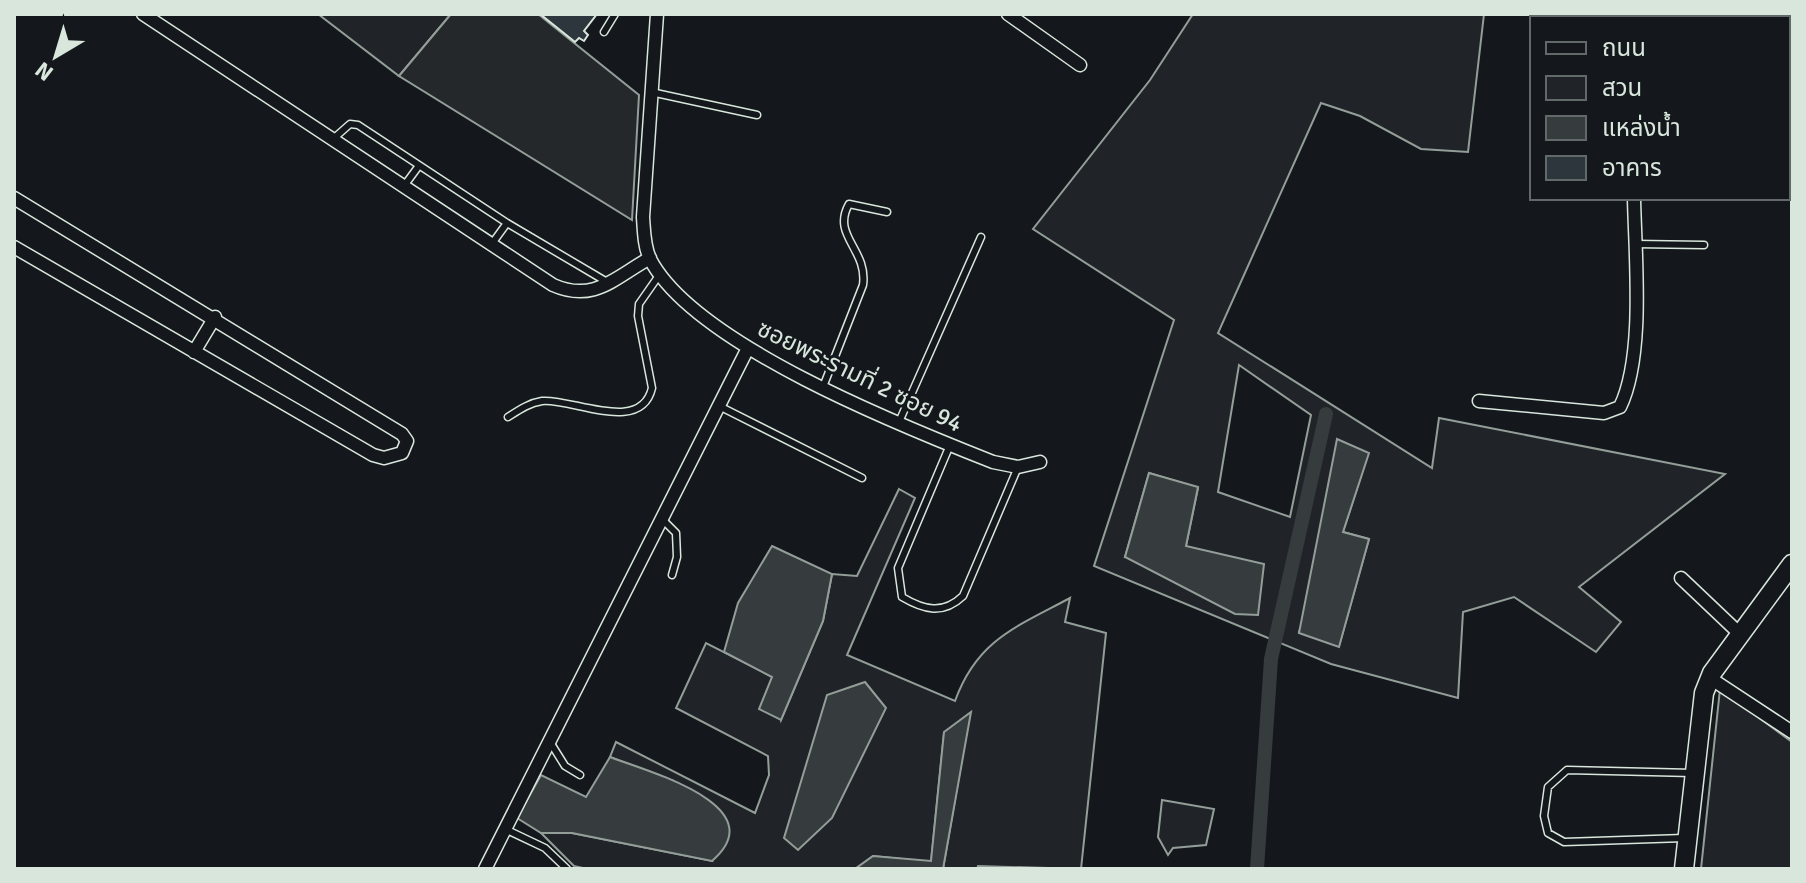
<svg xmlns="http://www.w3.org/2000/svg" width="1806" height="883" font-family="Signika,'Noto Sans Thai',sans-serif">
  <style>
    .green { fill: #202428; stroke: #939e99; stroke-width: 2; fill-rule: evenodd }
    .parking { fill: #24282b; stroke: #939e99; stroke-width: 2 }
    .water { fill: #363b3e; stroke: #939e99; stroke-width: 2 }
    .lines { fill: none; stroke-linecap: round; stroke-linejoin: round }
    .canal { stroke: #363b3e; stroke-width: 14 }
    .building { fill: #2c363c; stroke: #d8e6dc; stroke-width: 2 }
    .lane-casing { stroke: #d8e6dc; stroke-width: 9 }
    .street-casing { stroke: #d8e6dc; stroke-width: 15 }
    .secondary-casing { stroke: #d8e6dc; stroke-width: 21 }
    .lane { stroke: #14181c; stroke-width: 6 }
    .street { stroke: #14181c; stroke-width: 12 }
    .secondary { stroke: #14181c; stroke-width: 18 }
    .labels { text-anchor: middle; stroke-width: 6; stroke-linejoin: round; paint-order: stroke }
    .street-label { font-size: 24px; fill: #d8e6dc; stroke: #14181c }
  </style>
  <rect width="100%" height="100%" fill="#14181c"/>
  <path class="green" d="M318,14H451L399,76Z
    M1193,14H1484L1468,152L1421,149L1360,116L1321,103L1218,333L1432,468L1439,418L1725,474L1579,587L1621,622L1596,652L1514,597L1463,612L1458,698L1331,664L1094,566L1174,320L1033,229L1150,80ZM1239,365L1311,415L1290,517L1218,492ZM1368,454L1343,532L1369,539L1339,646L1299,632ZM1149,473L1198,488L1186,546L1125,557Z
    M899,489L915,498L847,655L955,701C977,640 1016,627 1070,598L1065,622L1106,633L1081,869L978,866L977,869H943L970,713L944,733L931,862L873,856L855,869H587L574,866L541,833H572L712,861L674,781L610,757L616,742L755,813L769,775L768,756L676,708L706,643L773,677L781,720L823,621L832,574L857,576Z
    M1720,689L1792,742V869H1701Z
    M1162,800L1214,809L1206,845L1173,848L1168,855L1158,837Z"/>
  <path class="parking" d="M451,14H538L639,95L632,220L399,76Z"/>
  <path class="water" d="M1337,439L1369,453L1343,532L1369,539L1339,647L1299,633Z
    M1149,473L1198,487L1186,546L1264,564L1258,615L1235,614L1125,557Z
    M772,546L832,574L823,621L781,720L759,709L772,677L724,652L738,603Z
    M865,682L886,708L832,818L798,850L784,838L827,695Z
    M971,712L943,869H855L873,856L931,861L944,732Z
    M610,757C647,771 776,806 712,861L572,833H541L517,818L541,775L586,797Z"/>
  <g class="lines">
    <path class="canal" d="M1257,869L1271,659L1326,414"/>
  </g>
  <path class="building" d="M540,14H597L584,31L588,35L584,41L579,38L575,42Z
    M1646,14H1792V104H1788V18H1646Z"/>
  <g class="lines">
    <defs>
      <path id="lane" d="M604,32L615,14
        M651,92L757,115
        M1788,131H1792
        M333,139L350,124L358,125L507,223L607,282
        M404,186L418,167
        M1635,244L1704,245
        M491,245L507,223
        M823,387L863,285C868,249 831,236 849,204L887,212
        M719,406L862,478
        M508,417C519,410 529,403 542,401C572,398 641,435 652,388L638,316L639,304L660,274
        M899,422L981,237
        M950,445L898,568L902,597C924,610 943,615 963,596L1018,467
        M662,519L676,533L677,557L672,575
        M550,742L565,766L580,775
        M505,829L545,848L567,869
        M1684,838L1564,842L1548,833L1544,816L1548,787L1567,770L1693,773"/>
      <path id="street" d="M143,14L553,285C594,303 614,278 650,258
        M657,14L643,217C644,231 644,246 650,259C694,344 904,427 993,462L1018,467L1040,462
        M1008,14L1080,65
        M1630,14L1631,18
        M14,198L402,434L407,441L402,453L384,458L373,455L14,247
        M194,352L215,317
        M1479,401L1604,413L1620,407C1645,356 1635,255 1634,198
        M1681,578L1740,634
        M1710,678L1792,732
        M485,869L748,348"/>
      <path id="secondary" d="M1684,869L1704,693L1712,673L1792,564"/>
    </defs>
    <use href="#lane" class="lane-casing"/>
    <use href="#street" class="street-casing"/>
    <use href="#secondary" class="secondary-casing"/>
    <use href="#lane" class="lane"/>
    <use href="#street" class="street"/>
    <use href="#secondary" class="secondary"/>
  </g>
  <g class="labels">
    <g class="street-label">
      <text transform="translate(860 376) rotate(26)" y="8">ซอยพระรามที่ 2 ซอย 94</text>
    </g>
  </g>
  <rect width="1806" height="883" fill="none" stroke="#d8e6dc" stroke-width="32"/>
  <rect x="1530" y="16" width="260" height="184" fill="#14181c" stroke="#626a69" stroke-width="2"/>
  <rect x="1546" y="42" width="40" height="12" fill="#14181c" stroke="#626a69" stroke-width="2"/>
  <text x="1602" y="56" font-size="24" fill="#d8e6dc">ถนน</text>
  <rect x="1546" y="76" width="40" height="24" fill="#202428" stroke="#626a69" stroke-width="2"/>
  <text x="1602" y="96" font-size="24" fill="#d8e6dc">สวน</text>
  <rect x="1546" y="116" width="40" height="24" fill="#363b3e" stroke="#626a69" stroke-width="2"/>
  <text x="1602" y="136" font-size="24" fill="#d8e6dc">แหล่งน้ำ</text>
  <rect x="1546" y="156" width="40" height="24" fill="#2c363c" stroke="#626a69" stroke-width="2"/>
  <text x="1602" y="176" font-size="24" fill="#d8e6dc">อาคาร</text>
  <g transform="translate(56 56) rotate(218)" stroke="#14181c" stroke-width="6" paint-order="stroke">
  <path d="M0-6L14 30L0 20L-14 30Z" fill="#d8e6dc"/>
  <text y="-12" font-size="22" font-weight="bold" text-anchor="middle" fill="#d8e6dc">N</text>
  </g>
</svg>
